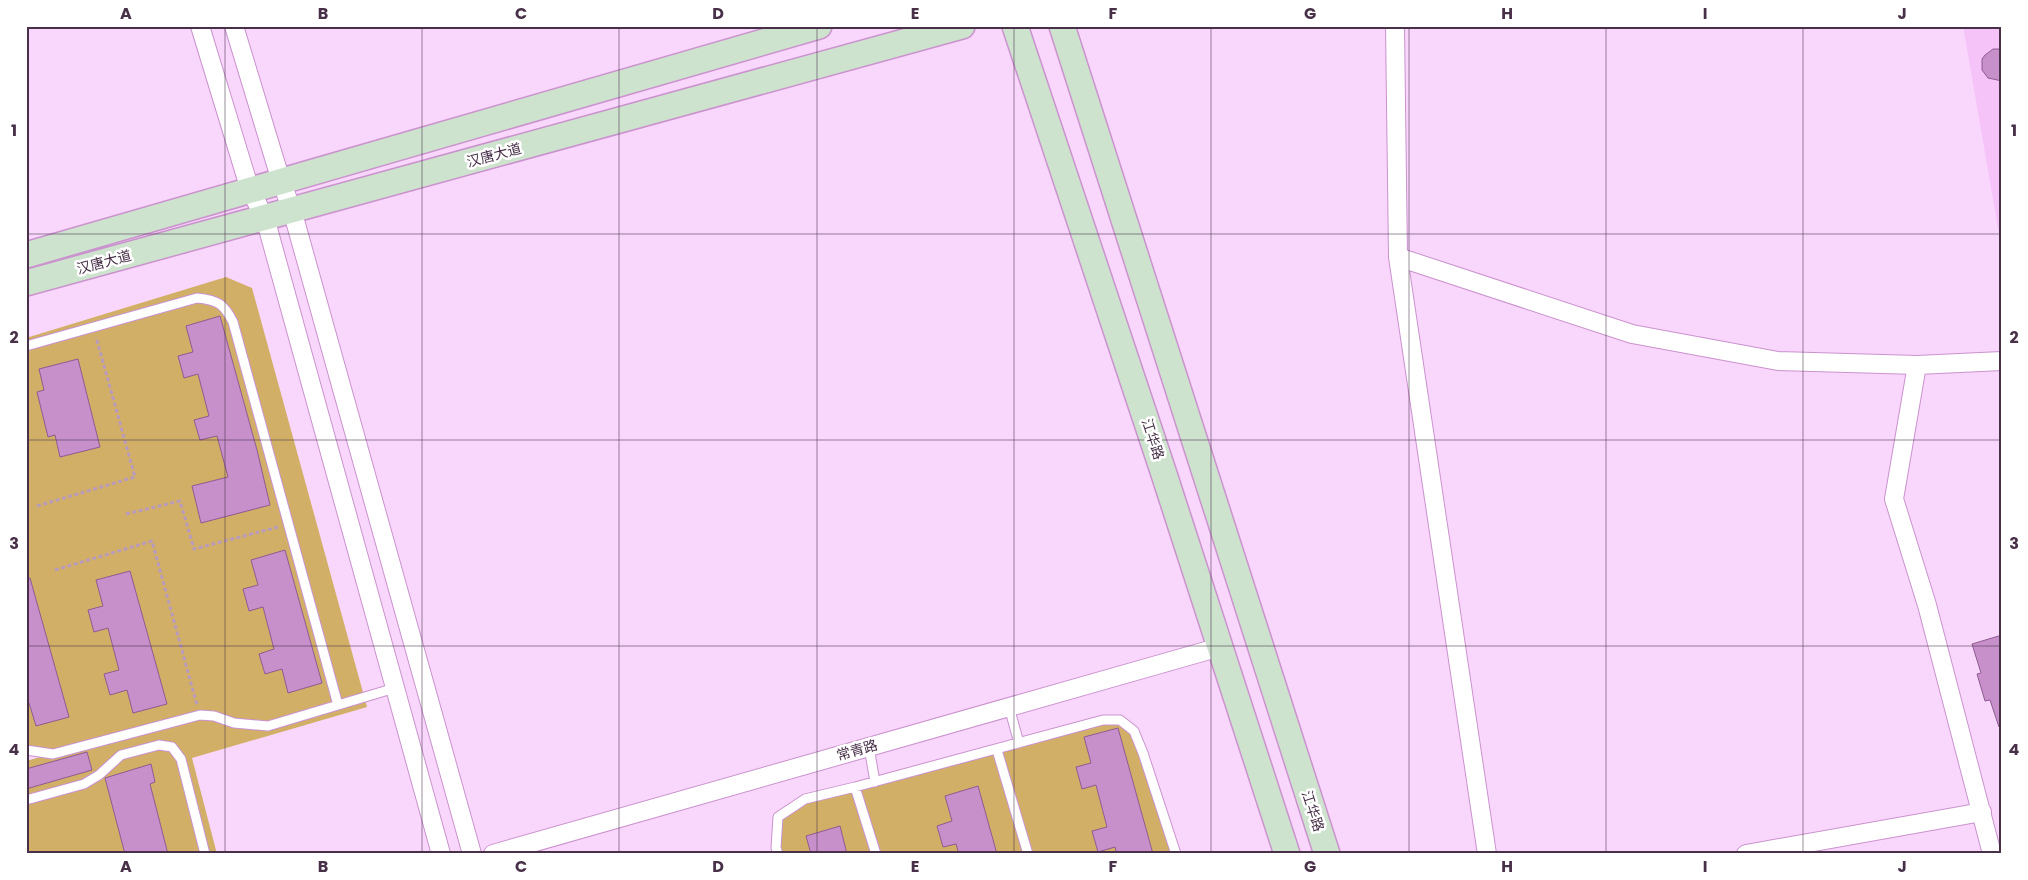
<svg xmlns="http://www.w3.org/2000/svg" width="2028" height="880" font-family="Poppins,'Noto Sans SC',sans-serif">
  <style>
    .built { fill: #f6c3f9 }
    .green { fill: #d2af66 }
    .building { fill: #c790cb; stroke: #8e5b92 }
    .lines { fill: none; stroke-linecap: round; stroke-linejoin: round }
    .service-casing { stroke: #ca93ce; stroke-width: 11 }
    .minor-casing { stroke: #ca93ce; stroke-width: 20 }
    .secondary-casing { stroke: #ca93ce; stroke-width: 28 }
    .path { stroke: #b99bbb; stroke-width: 3; stroke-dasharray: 4 2.5; stroke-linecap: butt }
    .service { stroke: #fff; stroke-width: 9 }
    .minor { stroke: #fff; stroke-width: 18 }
    .secondary { stroke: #cee3ce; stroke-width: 25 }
    .grid { fill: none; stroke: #473048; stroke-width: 1; stroke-opacity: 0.55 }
    .labels { text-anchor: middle; stroke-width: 5; stroke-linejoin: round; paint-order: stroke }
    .street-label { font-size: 14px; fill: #473048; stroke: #fff }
    .neatline { fill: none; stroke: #473048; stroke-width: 2 }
    .grid-label { font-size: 16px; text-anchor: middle; font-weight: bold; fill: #473048 }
  </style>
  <rect width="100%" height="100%" fill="#f9d6fb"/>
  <path class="built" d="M1963,26H2002V251Z"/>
  <path class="green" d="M226,277L252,288L367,707L192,758L217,854H26V761L51,754L26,750V338Z
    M1120,720L1134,731L1176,854H778V817L805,799Z"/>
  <path class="building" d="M1993,49H2002V81L1988,78L1982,70V59L1985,55Z
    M220,316L257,450L270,505L201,523L192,486L228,477L217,436L200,440L194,420L209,416L198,374L184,378L178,356L193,352L186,326Z
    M78,359L100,447L60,457L55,435L48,437L37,392L44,390L39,369Z
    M285,550L322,683L288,693L282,669L265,674L259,654L274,649L263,607L249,611L243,589L258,585L251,560Z
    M130,571L167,704L133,713L127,690L110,695L104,674L119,670L108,628L94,632L88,610L103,606L96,580Z
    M30,578L69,717L36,726L29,703H26V579Z
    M2002,635V727H1999L1990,700L1985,701L1977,674L1981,673L1972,644Z
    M1118,728L1153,854H1117L1115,847L1098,852L1092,831L1107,827L1096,785L1082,789L1076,767L1091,763L1084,737Z
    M87,752L92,770L26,789V769Z
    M151,764L155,782L150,784L168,854H125L105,778Z
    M978,786L997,854H959L956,844L943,847L937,826L952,821L945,796Z
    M840,826L847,854H811L806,836Z"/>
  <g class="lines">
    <defs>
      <path id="service" d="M26,346L197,298C218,300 224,304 233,322L338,705
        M1009,707L1019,743
        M869,747L875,782
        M26,750L53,754L200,715L214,716L234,723L268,726L395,688
        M997,750L1028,854
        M855,787L876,854
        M26,800L84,784L99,775L121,755L159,745L172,747L181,759L205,854
        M778,854L776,848L778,817L805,799L855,787L1103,720H1120L1134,731L1143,753L1176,854"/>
      <path id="minor" d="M200,26L250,190L265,218L441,854
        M234,26L281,181L292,210L472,854
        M1395,26L1398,257L1487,854
        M1398,257L1632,334L1778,361L1917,365L1894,499L1927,605L1992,854
        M1917,365L2002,361
        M493,854L1220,647
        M1746,854L1982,812"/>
      <path id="secondary" d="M1015,26L1163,471L1287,854
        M1062,26L1327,854
        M26,255L819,26
        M26,283L962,26"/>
    </defs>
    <use href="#service" class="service-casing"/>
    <use href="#minor" class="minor-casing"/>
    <use href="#secondary" class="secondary-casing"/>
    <path class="path" d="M37,506L135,477L96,337
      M126,514L180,501L194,549L278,527
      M55,570L152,541L197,705"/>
    <use href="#service" class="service"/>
    <use href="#minor" class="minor"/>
    <use href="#secondary" class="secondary"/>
  </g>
  <path class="grid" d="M225,26V854M422,26V854M619,26V854M817,26V854M1014,26V854M1211,26V854M1409,26V854M1606,26V854M1803,26V854M26,234H2002M26,440H2002M26,646H2002"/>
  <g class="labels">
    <g class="street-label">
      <text transform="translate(494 155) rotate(-15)" y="5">汉唐大道</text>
      <text transform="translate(104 262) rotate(-15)" y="5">汉唐大道</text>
      <text transform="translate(1153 439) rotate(72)" y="5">江华路</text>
      <text transform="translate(857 750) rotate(-16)" y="5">常青路</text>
      <text transform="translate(1313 811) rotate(72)" y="5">江华路</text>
    </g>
  </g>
  <rect width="2028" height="880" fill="none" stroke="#ffffff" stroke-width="55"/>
  <rect x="28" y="28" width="1972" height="824" class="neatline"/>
  <g class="grid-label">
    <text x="126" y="19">A</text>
    <text x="323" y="19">B</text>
    <text x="521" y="19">C</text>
    <text x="718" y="19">D</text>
    <text x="915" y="19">E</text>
    <text x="1113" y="19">F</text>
    <text x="1310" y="19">G</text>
    <text x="1507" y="19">H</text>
    <text x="1705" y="19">I</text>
    <text x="1902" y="19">J</text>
    <text x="14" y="136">1</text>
    <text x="2014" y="136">1</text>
    <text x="14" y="343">2</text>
    <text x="2014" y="343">2</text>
    <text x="14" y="549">3</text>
    <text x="2014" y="549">3</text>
    <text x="14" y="755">4</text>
    <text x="2014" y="755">4</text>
    <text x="126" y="872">A</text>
    <text x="323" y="872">B</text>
    <text x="521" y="872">C</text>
    <text x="718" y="872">D</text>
    <text x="915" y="872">E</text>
    <text x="1113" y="872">F</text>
    <text x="1310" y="872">G</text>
    <text x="1507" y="872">H</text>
    <text x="1705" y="872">I</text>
    <text x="1902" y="872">J</text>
  </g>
</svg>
